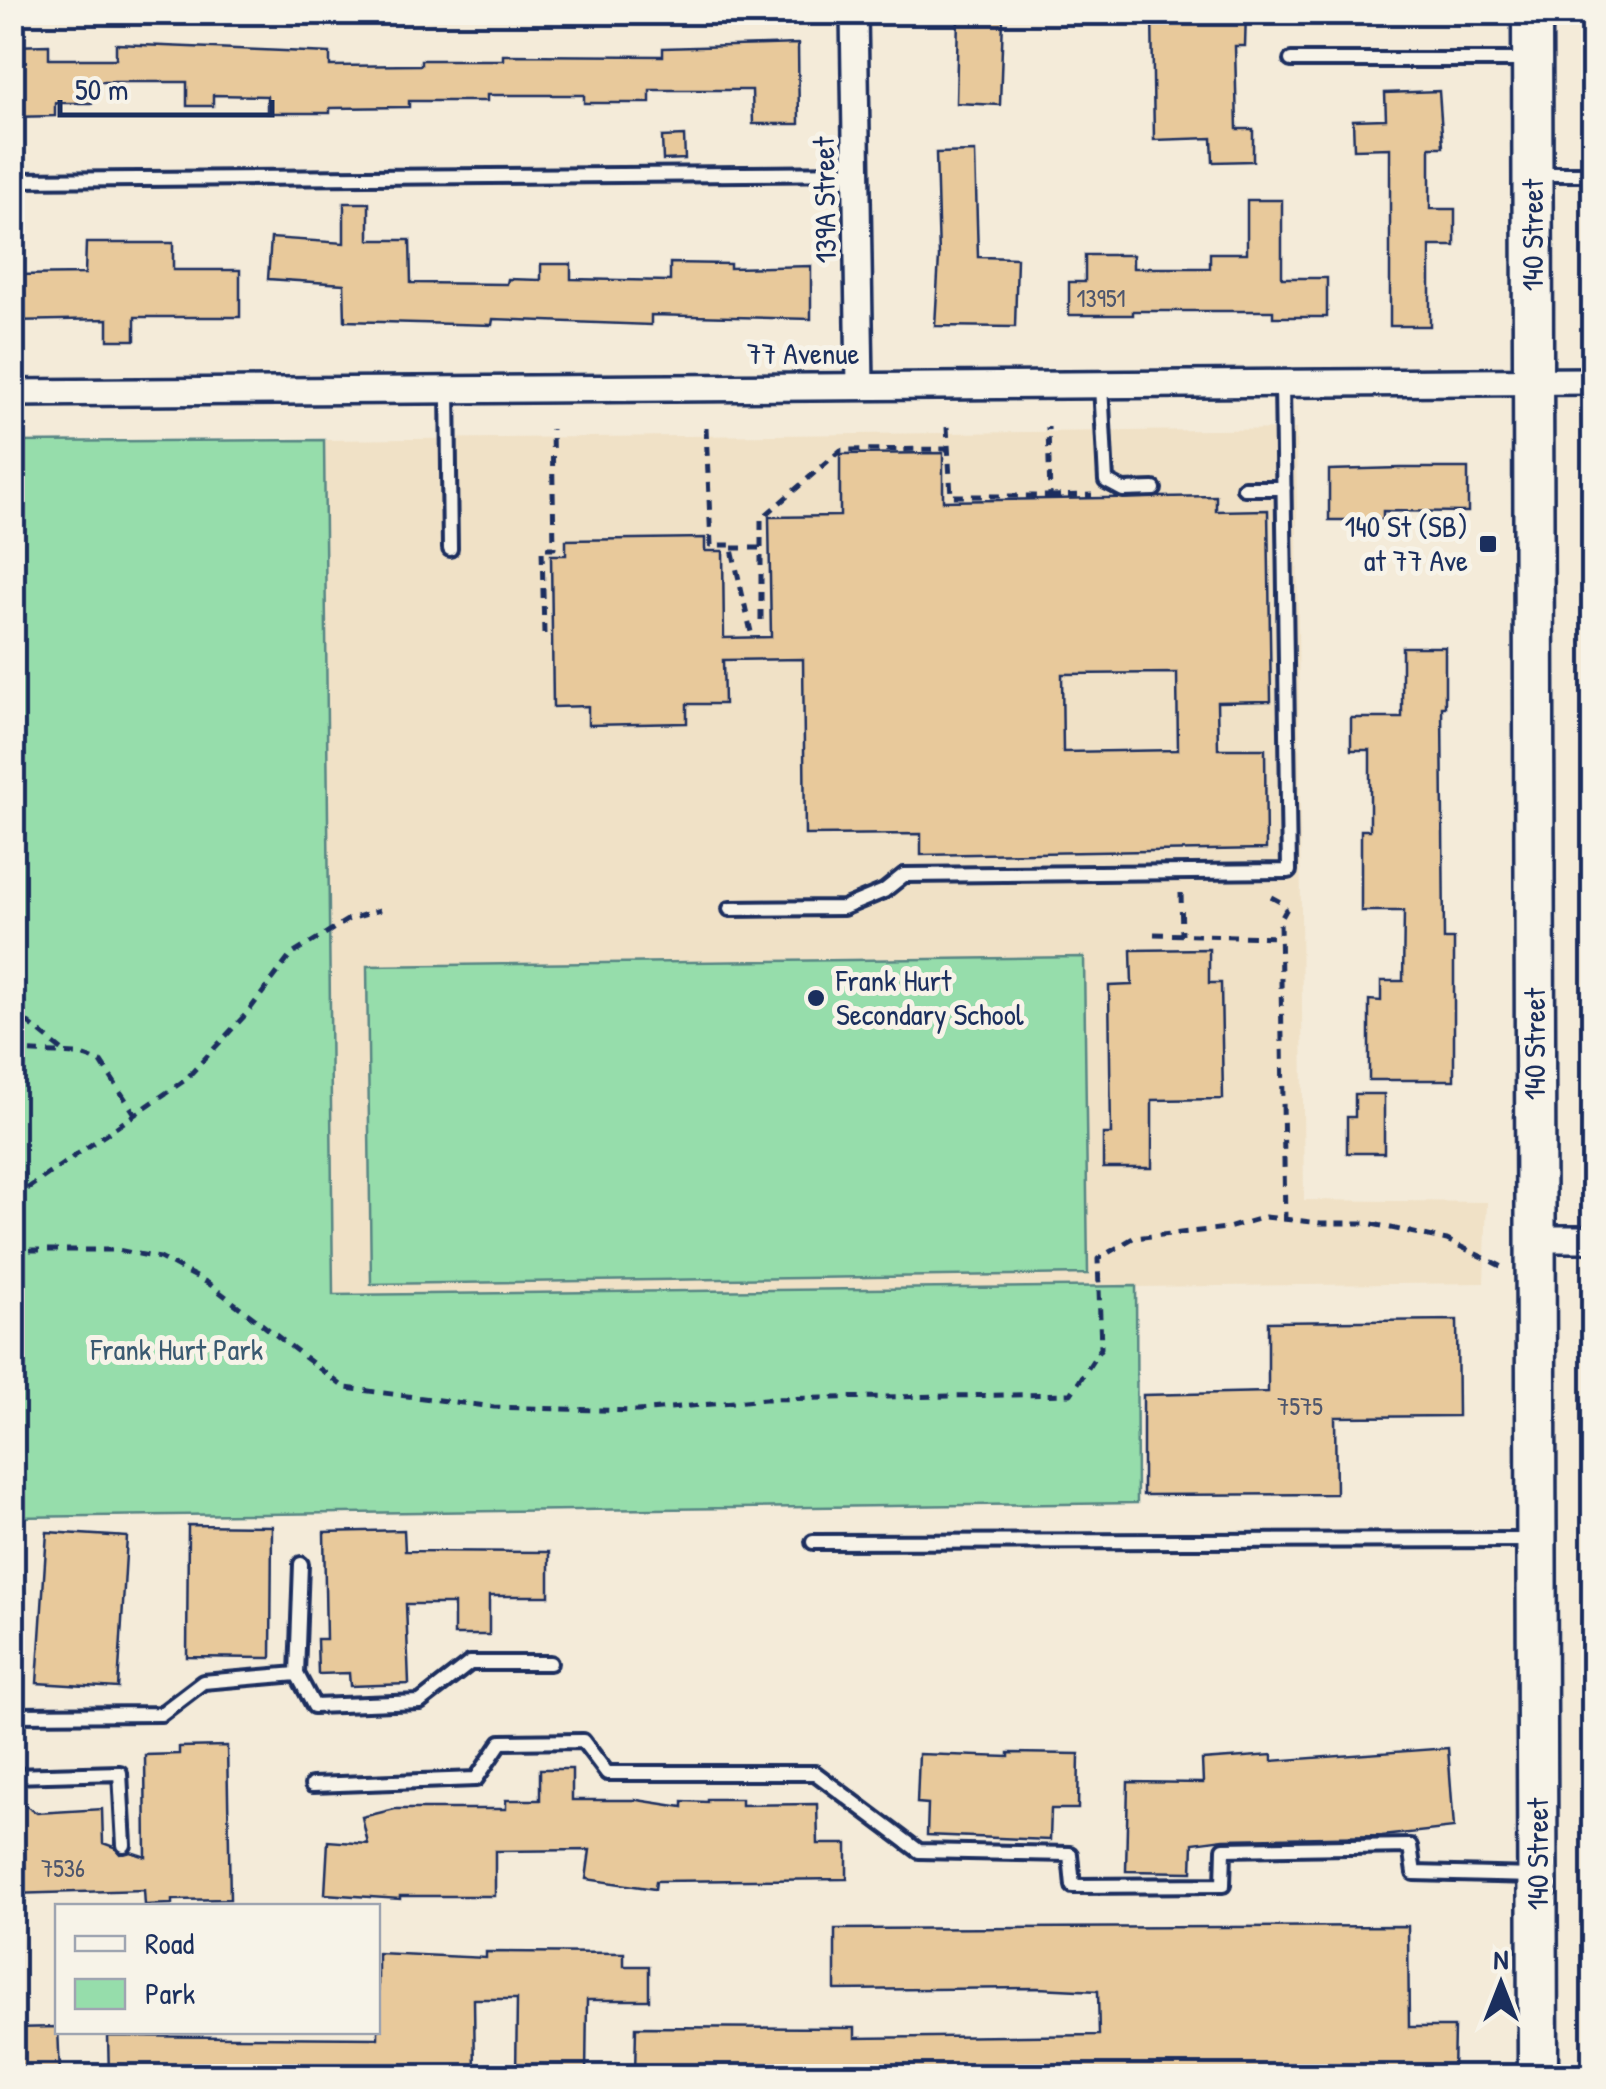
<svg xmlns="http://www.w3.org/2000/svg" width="1606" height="2089" font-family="'Patrick Hand',sans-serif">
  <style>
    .built { fill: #f0e1c6 }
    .green { fill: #96ddab; stroke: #588684; stroke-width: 2.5 }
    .building { fill: #e8c99b; stroke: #1b2f5e; stroke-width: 2.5; fill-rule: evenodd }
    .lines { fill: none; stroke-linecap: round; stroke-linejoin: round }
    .service-casing { stroke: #1b2f5e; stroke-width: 20 }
    .minor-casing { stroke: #1b2f5e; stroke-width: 32 }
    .secondary-casing { stroke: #1b2f5e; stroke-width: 45 }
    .path { stroke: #1b2f5e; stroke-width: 5; stroke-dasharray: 10 8; stroke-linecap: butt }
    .service { stroke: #f7f3e8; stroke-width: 12 }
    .minor { stroke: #f7f3e8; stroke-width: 25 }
    .secondary { stroke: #f7f3e8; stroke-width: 38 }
    .poi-dot { fill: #1b2f5e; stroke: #f7f3e8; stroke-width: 4 }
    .labels { text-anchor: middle; stroke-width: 10; stroke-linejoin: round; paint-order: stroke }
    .number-label { font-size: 25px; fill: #4e566d }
    .street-label { font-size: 30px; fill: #1b2f5e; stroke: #f7f3e8 }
    .poi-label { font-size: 30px; fill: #1b2f5e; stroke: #f7f3e8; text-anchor: end }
    .park-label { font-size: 30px; fill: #3a5a71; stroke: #f7f3e8 }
  </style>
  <rect width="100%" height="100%" fill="#f4ebd9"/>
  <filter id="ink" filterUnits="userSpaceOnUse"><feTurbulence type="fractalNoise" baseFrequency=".01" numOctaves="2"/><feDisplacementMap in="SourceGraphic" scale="20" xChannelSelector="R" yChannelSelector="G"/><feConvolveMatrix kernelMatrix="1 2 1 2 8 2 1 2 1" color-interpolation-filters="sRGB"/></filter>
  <g filter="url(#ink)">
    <path class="built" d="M1296,429L1304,1200L1487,1202L1484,1283L333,1296L324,440Z"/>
    <path class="green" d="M324,440L333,1295L1136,1286L1137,1503L13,1517V442Z
      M1084,957L1088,1274L371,1284L367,966Z"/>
    <path class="building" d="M1152,12H1246L1245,46H1235L1237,129H1253V161L1213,162L1212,138L1154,140Z
      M958,16L1003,18L1000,105L956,103Z
      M116,44L330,53V66L421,65V60H503V55L663,56V48L798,44L799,124H753L752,90H650V103H584V95H487V101H409V107L330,108V113H267V96L213,95V106H187V82H92V103H55V116L12,117V46L49,45V59H116Z
      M1439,91L1443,147H1430V209H1455V246H1430V326H1390V148L1354,149L1353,120L1386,119L1385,93Z
      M684,136L685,159L663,160L662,137Z
      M975,152L978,257L1017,258L1015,327L935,326L939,257L936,153Z
      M1247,200H1282V278H1327V317H1273V311H1133V315H1069V282H1085V255H1133V268H1210V253H1247Z
      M344,203H369V240H410L411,283L507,284L508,279L541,280V264H571V279L670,281V263L730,264V268L811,266V319L651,315V325L493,319L492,325L345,321L344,284L268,279L271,238L344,243Z
      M86,243H173V270H240V317H135V340H108V319L12,321V275L85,274Z
      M943,453V501L1216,496V511L1268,510L1271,701L1217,702L1218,749H1265L1266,849L921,855V834L805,835L803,659L723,660L724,704H687V723L588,725V706L553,707L551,555H566V540L705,538V551H723L724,638L771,637L769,517L840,516V454ZM1177,673L1178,750L1063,752L1062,674Z
      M1401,468H1468V512L1383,511V520H1329V470Z
      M1402,647H1445V707H1442L1444,939H1454V1080H1369V1000L1381,1001V981H1403L1404,911H1361V830H1370V750H1351V718H1402Z
      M1209,949V983H1221L1223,1099L1152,1100V1168H1103V1134H1111L1109,986L1132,985L1131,950Z
      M1355,1094H1384V1153H1347V1117H1355Z
      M1457,1320L1458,1416L1335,1417L1336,1494L1143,1495V1395L1268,1392V1322Z
      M188,1525L272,1526L271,1658L187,1657Z
      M404,1530L405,1551L549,1552V1596H489V1635H454V1604H406L409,1684L350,1686L349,1673L318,1674L317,1639H326L324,1532Z
      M47,1532L127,1537L118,1688L37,1683Z
      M227,1746L230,1899L172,1900V1904L145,1905L144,1890L12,1894V1797L37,1813L102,1809L103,1843L114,1847L120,1854L131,1852L146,1857L145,1755L179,1754V1747Z
      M1448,1748L1454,1828L1382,1836L1224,1839L1193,1843L1192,1872L1126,1871L1128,1782L1203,1783L1202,1760L1272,1755V1761Z
      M1009,1753L1079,1754L1078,1809H1051L1050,1840L927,1835L928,1804L917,1803L919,1754L1009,1757Z
      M540,1769H572V1800H637L683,1807V1801L707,1802V1799H741V1805L817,1804L818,1844H847V1879L656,1881L655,1889L586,1879L590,1850L495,1851V1896H400V1899L325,1894L328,1841L368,1844L362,1817L395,1809H506V1800H540Z
      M1408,1926L1409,2027H1454L1453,2075L1248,2072L1064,2076H635L636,2027L855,2028V2038L1099,2035L1098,1991L1038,1988L835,1990V1929Z
      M486,1952L624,1953V1966H649V2000H587L586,2076H516L517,1999H474L475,2076H109L108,2036L378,2038V1953L486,1958Z
      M58,2027L60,2076H12V2028Z"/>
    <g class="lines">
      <defs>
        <path id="service" d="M1291,60H1529
          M1535,174H1594
          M12,180L857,173
          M1101,385L1106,481L1123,490L1154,489
          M448,388L450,549
          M1244,488H1284
          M730,909L843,908L884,891L904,875L1289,871L1282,384
          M813,1542L1530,1540
          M297,1674L301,1564
          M12,1678L13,1715
          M12,1715L161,1714L203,1682L297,1674L314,1706L420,1702L470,1663H550
          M12,1776L120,1773L124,1845
          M312,1785L476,1779L501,1742L583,1741L607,1773H815L919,1851L1070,1854L1073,1886L1223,1885L1224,1849L1410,1846L1414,1873L1535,1876"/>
        <path id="minor" d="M854,12L860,386
          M12,393L1594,381
          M1536,1239H1594"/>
        <path id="secondary" d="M1532,12L1538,2076"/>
      </defs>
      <use href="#service" class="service-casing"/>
      <use href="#minor" class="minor-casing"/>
      <use href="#secondary" class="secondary-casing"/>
      <path class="path" d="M947,427L951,496H1050L1048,427
        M706,428L711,545H731L751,632
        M1050,496L1092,495
        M732,548H759
        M761,620V519L841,450L948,449
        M544,634L542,548H554L552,429
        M1181,893L1182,935
        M1271,897L1282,903L1286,910L1280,921L1285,1219
        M1154,934L1280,937
        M12,1010L64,1052
        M12,1051L78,1054L101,1062L135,1114
        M12,1199L185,1080L248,1012L291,955L347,920L380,910
        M12,1250H117L160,1258L208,1283L345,1388L494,1407L638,1411L765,1399L1071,1394L1101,1348L1098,1259L1133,1238L1228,1228L1265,1217L1321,1223H1368L1447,1240L1503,1267"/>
      <use href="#service" class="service"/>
      <use href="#minor" class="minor"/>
      <use href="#secondary" class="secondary"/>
    </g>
  </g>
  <g class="poi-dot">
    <rect x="1478" y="534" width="20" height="20" rx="5"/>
    <circle cx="816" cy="998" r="10"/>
  </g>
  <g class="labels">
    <g class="number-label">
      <text x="1101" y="307">13951</text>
      <text x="1300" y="1415">7575</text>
      <text x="63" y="1877">7536</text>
    </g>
    <g class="street-label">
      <text transform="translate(825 200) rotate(-91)" y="10">139A Street</text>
      <text transform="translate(1533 235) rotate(-90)" y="10">140 Street</text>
      <text x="803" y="364">77 Avenue</text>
      <text transform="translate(1535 1044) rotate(-90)" y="10">140 Street</text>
      <text transform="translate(1538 1854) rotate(-90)" y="10">140 Street</text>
    </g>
    <g class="poi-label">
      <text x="1468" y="537">140 St (SB)<tspan x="1468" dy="34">at 77 Ave</tspan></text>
      <text x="836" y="991" text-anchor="start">Frank Hurt<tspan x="836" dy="34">Secondary School</tspan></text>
    </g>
    <g class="park-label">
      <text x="177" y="1360">Frank Hurt Park</text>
    </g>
  </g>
  <rect width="1606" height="2089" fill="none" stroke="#f7f3e8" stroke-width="50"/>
  <rect x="25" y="25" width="1556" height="2039" fill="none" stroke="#1b2f5e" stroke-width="4" filter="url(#ink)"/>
  <rect x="55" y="1904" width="325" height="130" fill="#f7f3e8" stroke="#9fa5b1" stroke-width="2.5"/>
  <rect x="75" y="1936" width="50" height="15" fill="#f7f3e8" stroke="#9fa5b1" stroke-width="2.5"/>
  <text x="145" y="1954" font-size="30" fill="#1b2f5e">Road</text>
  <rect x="75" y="1979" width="50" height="30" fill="#96ddab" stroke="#9fa5b1" stroke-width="2.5"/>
  <text x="145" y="2004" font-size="30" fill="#1b2f5e">Park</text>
  <g transform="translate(1501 1984)" stroke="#f7f3e8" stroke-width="8" paint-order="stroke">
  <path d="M0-8L18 38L0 25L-18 38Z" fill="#1b2f5e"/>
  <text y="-15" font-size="28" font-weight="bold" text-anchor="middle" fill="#1b2f5e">N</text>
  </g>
  <path d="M60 100v15h212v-15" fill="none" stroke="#1b2f5e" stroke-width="5"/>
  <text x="75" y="100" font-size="30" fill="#1b2f5e" stroke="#f7f3e8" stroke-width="8" paint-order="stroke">50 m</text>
</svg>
